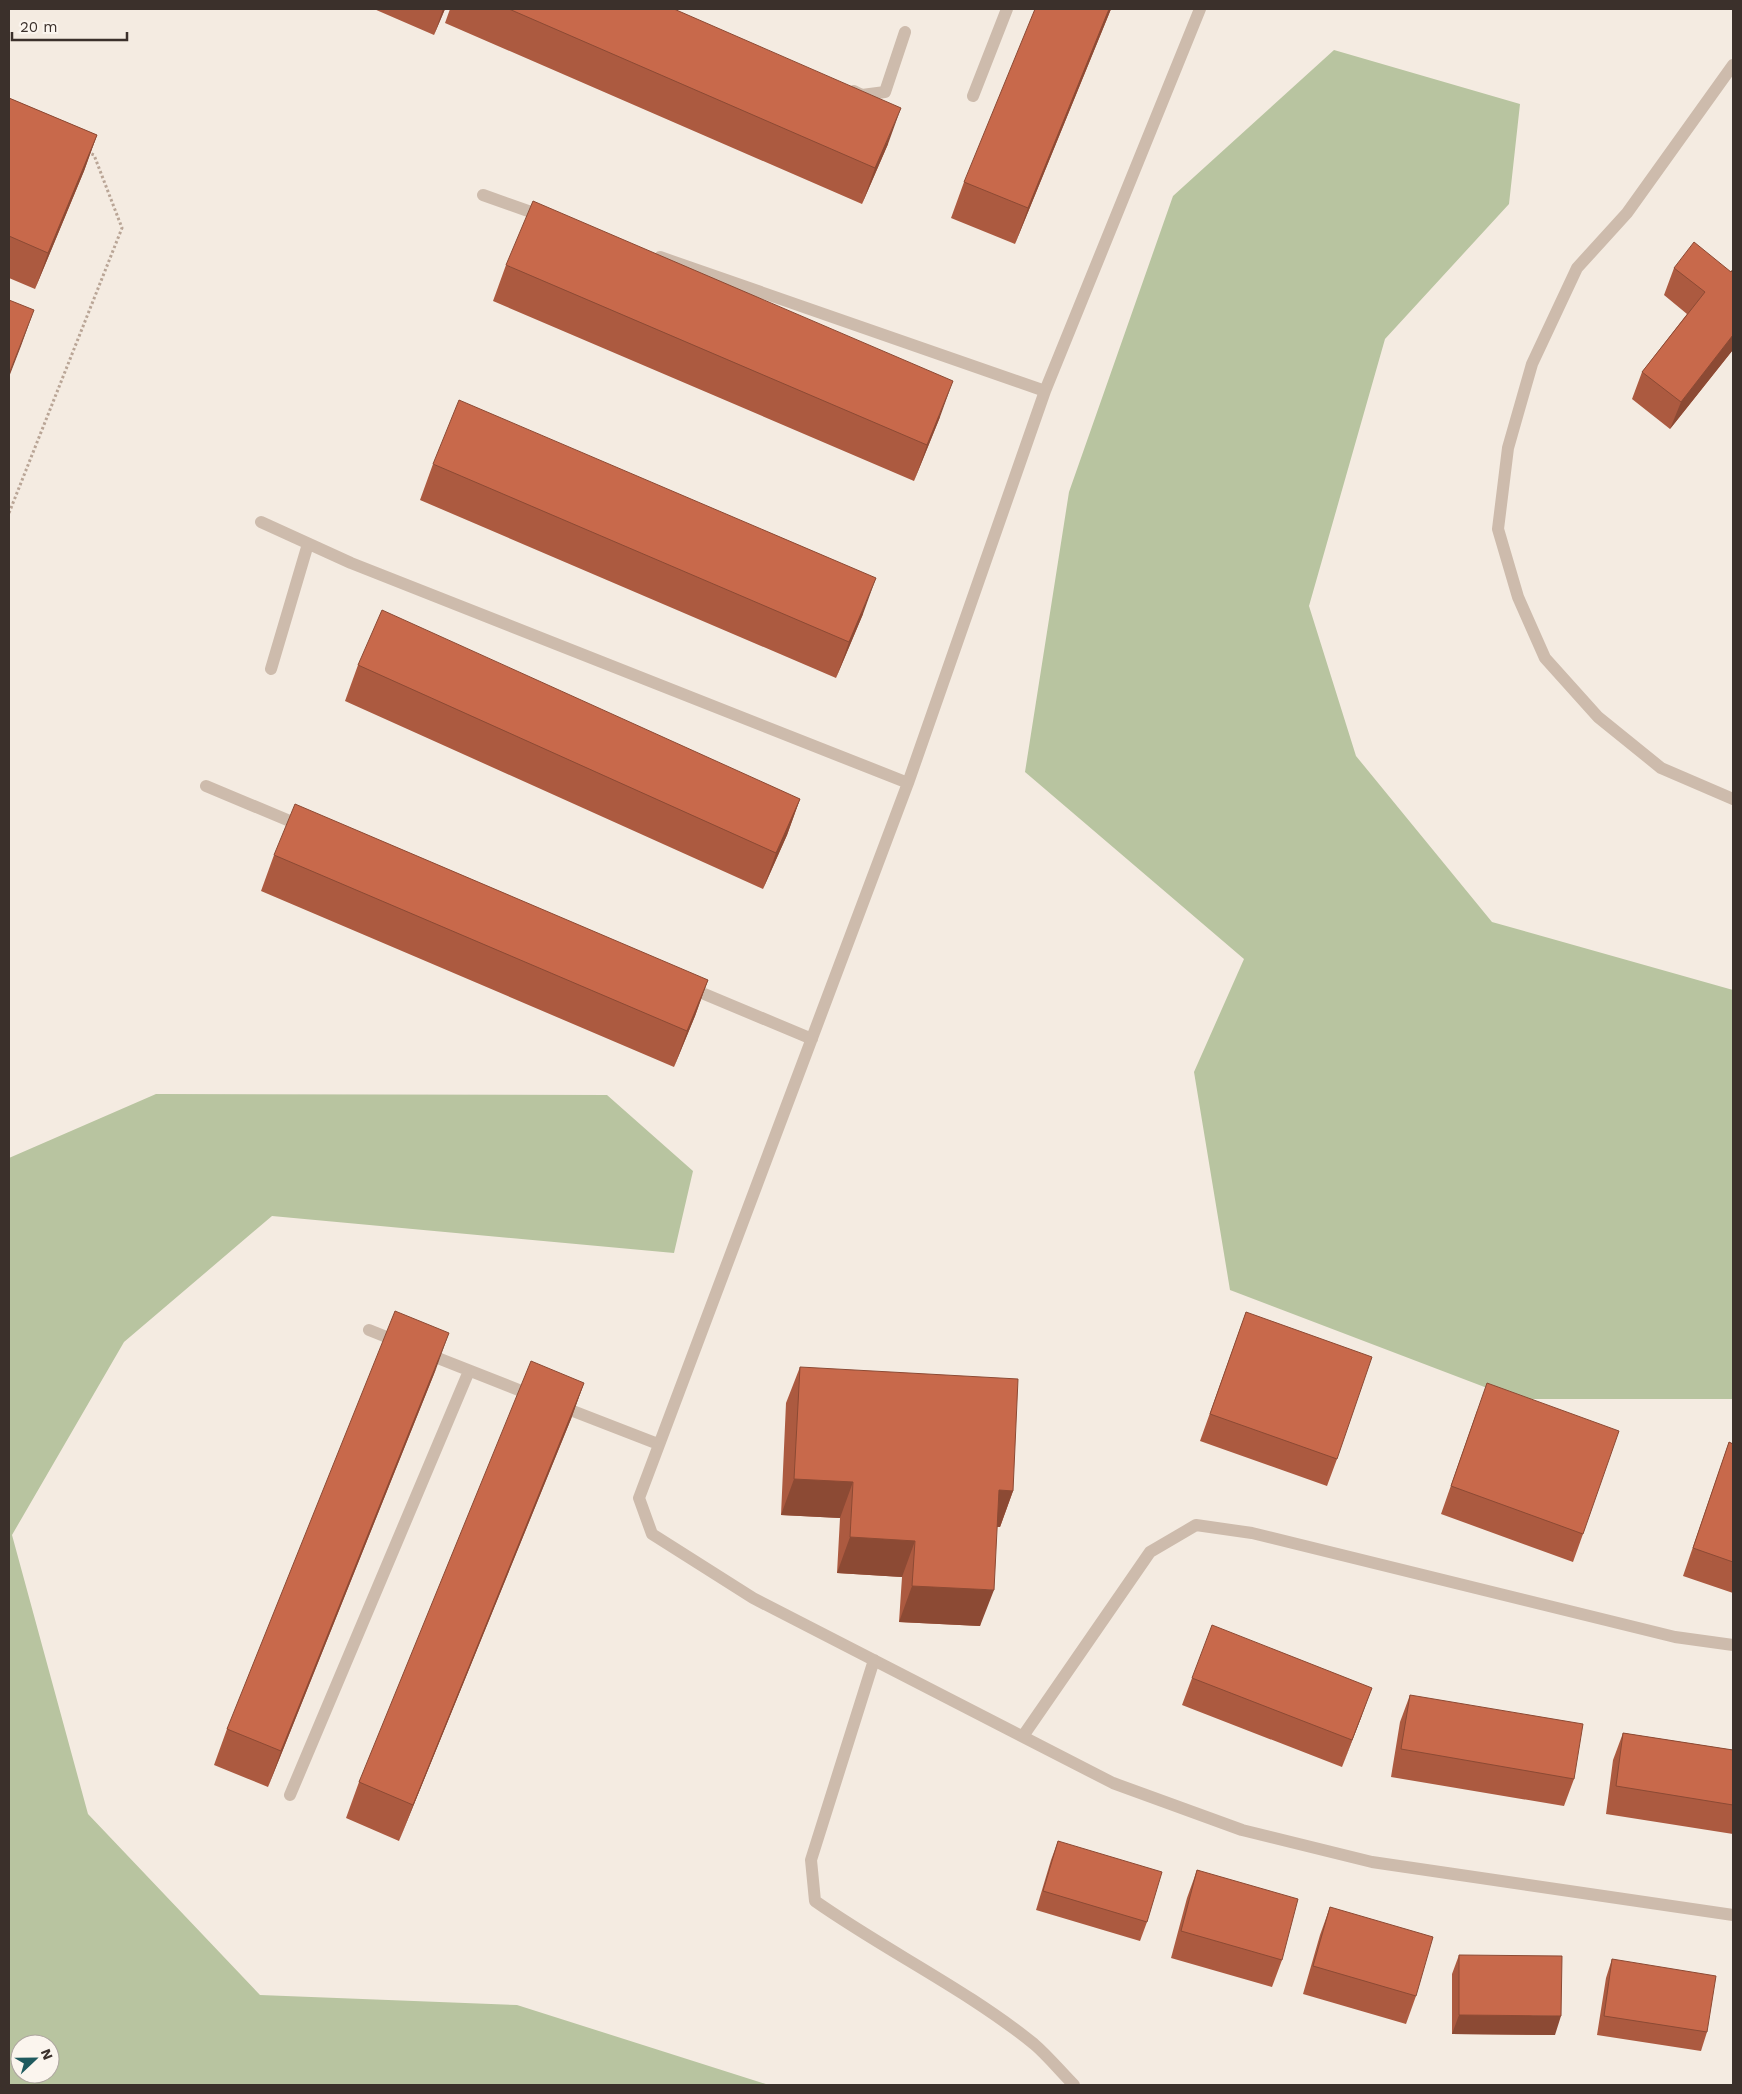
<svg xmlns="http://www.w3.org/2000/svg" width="1742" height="2094" font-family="'Work Sans',sans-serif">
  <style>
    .green { fill: #b8c4a0; fill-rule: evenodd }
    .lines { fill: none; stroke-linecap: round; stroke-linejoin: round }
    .path { stroke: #b9a596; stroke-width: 3; stroke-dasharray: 2.5 2.5; stroke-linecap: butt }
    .service { stroke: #cdbbac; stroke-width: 12 }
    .wall { fill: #ac5a40 }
    .shaded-wall { fill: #8c4a34 }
    .building { fill: #c8694b; stroke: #8c4a34 }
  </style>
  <rect width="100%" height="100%" fill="#f4ebe1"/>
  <path class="green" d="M1334,50L1520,104L1509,204L1385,339L1309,606L1356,756L1492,922L1733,990V1399H1516L1230,1290L1194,1072L1244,959L1025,772L1069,492L1173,196Z
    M156,1094L607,1095L693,1171L674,1253L272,1216L124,1342L12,1535L88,1814L260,1995L517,2005L769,2085H9V1158ZM20,2044H50V2074H20Z"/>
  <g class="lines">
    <path class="path" d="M9,513L122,228L94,155L87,152"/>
    <path class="service" d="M1200,9L1045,391L908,783L639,1498L652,1534L753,1598L1113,1783L1242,1830L1372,1862L1733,1915
      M1733,65L1627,213L1577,268L1532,364L1508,448L1498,529L1518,597L1545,658L1598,717L1661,768L1733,799
      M854,91L862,95L885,92L905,32
      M973,96L1007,9
      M483,195L545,217
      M660,257L1045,391
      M261,522L351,563L908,783
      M271,669L308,544
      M206,786L304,827
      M690,988L812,1039
      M369,1330L399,1342
      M425,1353L534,1396
      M560,1406L658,1444
      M874,1660L811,1860L815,1901C886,1951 966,1989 1034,2044C1048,2056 1061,2072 1074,2085
      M1023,1736L1150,1552L1196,1525L1252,1533L1675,1637L1733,1645
      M290,1795L469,1371"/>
  </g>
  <path class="wall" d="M374,9H445L434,35Z
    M450,9H674L888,144L862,204L445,23Z
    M1111,9L1015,244L951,218L964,182Z
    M9,98L97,135L84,171L35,289L9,278Z
    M506,265L940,417L914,481L493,301Z
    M1674,268L1731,272L1733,269V351H1732L1670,429L1632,399L1642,372L1687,314L1664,295Z
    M433,464L863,614L836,678L420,500Z
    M358,665L800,799L787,835L763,889L345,701Z
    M274,855L708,980L695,1016L674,1067L261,891Z
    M1246,1312L1337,1459L1327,1486L1200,1441Z
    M800,1367L1013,1491L1000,1527H997L980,1626L899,1622L902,1577L837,1573L840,1518L781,1515L786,1403Z
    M436,1369L268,1787L214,1765L227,1729Z
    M584,1383L571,1419L399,1841L346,1818L359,1782Z
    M1477,1411L1583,1534L1573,1562L1441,1514Z
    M1729,1442L1733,1444V1593L1683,1576Z
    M1192,1678L1362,1715L1342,1767L1182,1705Z
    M1410,1695L1574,1779L1564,1806L1391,1777L1400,1722Z
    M1623,1733L1733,1750V1834L1606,1814L1613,1760Z
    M1058,1841L1147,1922L1140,1941L1036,1910L1051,1860Z
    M1197,1870L1282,1960L1272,1987L1171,1958L1187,1898Z
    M1330,1907L1416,1996L1406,2024L1303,1994L1320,1935Z
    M1459,1955L1555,2035L1452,2034V1974Z
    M1612,1959L1707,2032L1701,2051L1597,2035L1606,1978Z"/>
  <path class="shaded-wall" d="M443,9H445L434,35Z
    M1109,9H1111L1015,244L1028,208Z
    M901,108L888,144L862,204L875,168Z
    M97,135L84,171L35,289L48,253Z
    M34,310L21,346L9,377V374Z
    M1733,335V348L1732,351L1670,429L1681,402Z
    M953,381L940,417L914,481L927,445Z
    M876,578L863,614L836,678L849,642Z
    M800,799L787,835L763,889L776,853Z
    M708,980L695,1016L674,1067L687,1031Z
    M449,1333L436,1369L268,1787L281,1751Z
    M584,1383L571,1419L399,1841L413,1805Z
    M794,1479L853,1482L840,1518L781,1515Z
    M999,1490L1013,1491L1000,1527L986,1526Z
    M850,1537L915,1541L902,1577L837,1573Z
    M912,1586L994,1590L980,1626L899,1622Z
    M1372,1688L1362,1715L1342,1767L1352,1740Z
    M1459,2015L1561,2016L1555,2035L1452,2034Z"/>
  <path class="building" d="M509,9H674L901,108L875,168Z
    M1035,9H1109L1028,208L964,182Z
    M9,98L97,135L48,253L9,236Z
    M533,201L953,381L927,445L506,265Z
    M1694,242L1731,272L1733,269V335L1681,402L1642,372L1705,292L1674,268Z
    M9,300L34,310L9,374Z
    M459,400L876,578L849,642L433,464Z
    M382,610L800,799L776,853L358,665Z
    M295,804L708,980L687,1031L274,855Z
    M395,1311L449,1333L281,1751L227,1729Z
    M1246,1312L1372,1357L1337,1459L1210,1414Z
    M531,1361L584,1383L413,1805L359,1782Z
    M800,1367L1018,1379L1013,1491L999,1490L994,1590L912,1586L915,1541L850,1537L853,1482L794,1479Z
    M1487,1383L1619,1431L1583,1534L1451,1486Z
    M1729,1442L1733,1444V1562L1693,1548Z
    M1212,1625L1372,1688L1352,1740L1192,1678Z
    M1410,1695L1583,1724L1574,1779L1401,1749Z
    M1623,1733L1733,1750V1805L1616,1786Z
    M1058,1841L1162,1872L1147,1922L1043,1891Z
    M1197,1870L1298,1899L1282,1960L1181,1931Z
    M1330,1907L1433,1937L1416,1996L1313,1966Z
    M1459,1955L1562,1956L1561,2016L1459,2015Z
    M1612,1959L1716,1976L1707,2032L1604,2016Z"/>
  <rect width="1742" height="2094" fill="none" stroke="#3b302b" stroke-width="20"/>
  <g transform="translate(35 2059) rotate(68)"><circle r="24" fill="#fbf5ee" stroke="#aea6a0"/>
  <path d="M0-4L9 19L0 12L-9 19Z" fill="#1f5a5e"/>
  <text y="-8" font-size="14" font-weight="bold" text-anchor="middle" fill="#3b302b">N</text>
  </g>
  <path d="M12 32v8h115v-8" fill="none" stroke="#3b302b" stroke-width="2.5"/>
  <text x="20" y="32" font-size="15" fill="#3b302b" stroke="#fbf5ee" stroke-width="4" paint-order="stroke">20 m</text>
</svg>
